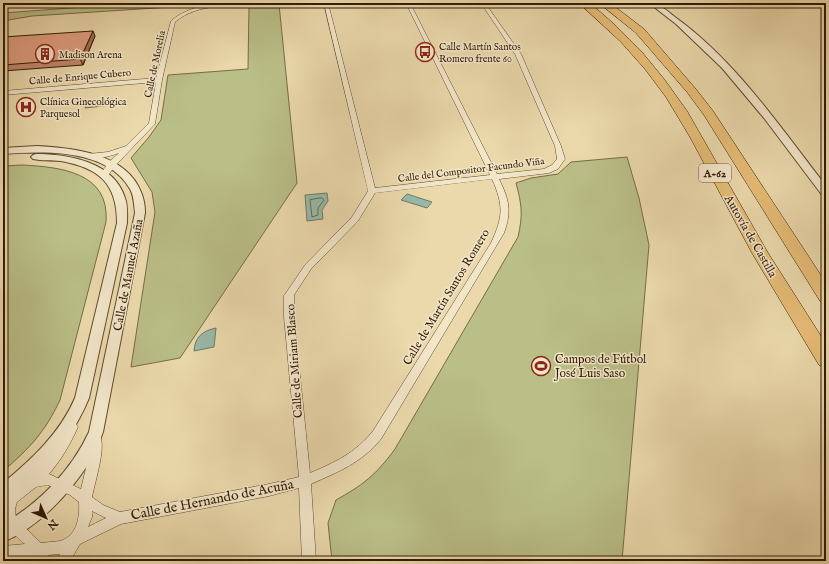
<svg xmlns="http://www.w3.org/2000/svg" width="829" height="564" font-family="'IM FELL English',serif">
  <style>
    .green { fill: #babe87; stroke: #766c46 }
    .water { fill: #98baaa; stroke: #6f7a68 }
    .lines { fill: none; stroke-linecap: round; stroke-linejoin: round }
    .shore { stroke: #646a57; stroke-width: 1 }
    .minor-casing { stroke: #604a2e; stroke-width: 1 }
    .tertiary-casing { stroke: #604a2e; stroke-width: 2 }
    .motorway-casing { stroke: #311a04; stroke-width: 1 }
    .minor { fill: #f2e6c9; fill-rule: evenodd }
    .tertiary { fill: #f2e6c9; fill-rule: evenodd }
    .motorway { fill: #e6bc76; fill-rule: evenodd }
    .wall { fill: #c2896f; stroke: #311a04 }
    .shaded-wall { fill: #9e6f5a; stroke: #311a04 }
    .building { fill: #e29f81; stroke: #311a04 }
    .labels { text-anchor: middle; stroke-width: 3; stroke-linejoin: round; paint-order: stroke }
    .far-poi-label { font-size: 10px; fill: #311a04; stroke: #f2e6c9; text-anchor: start }
    .far-street-label { font-size: 10px; fill: #311a04; stroke: #f2e6c9 }
    .shield { fill: #f2e6c9; stroke: #6b573f; stroke-width: 1 }
    .shield-label { font-size: 11px; font-weight: bold; fill: #311a04 }
    .street-label { font-size: 12px; fill: #311a04; stroke: #f2e6c9 }
    .poi-label { font-size: 12px; fill: #311a04; stroke: #f2e6c9; text-anchor: start }
    .near-street-label { font-size: 14px; fill: #311a04; stroke: #f2e6c9 }
  </style>
  <rect width="100%" height="100%" fill="#ebd9ac"/>
  <filter id="stains"><feTurbulence type="fractalNoise" baseFrequency=".005" numOctaves="4"/><feColorMatrix values="0 0 0 0 .2 0 0 0 0 .09 0 0 0 0 .02 0 0 0 .5 -.17"/></filter>
  <radialGradient id="worn" r=".72"><stop offset=".6" stop-color="#630" stop-opacity="0"/><stop offset="1" stop-color="#630" stop-opacity=".3"/></radialGradient>
  <path class="green" d="M138,3H233L32,16L3,21V13Z
    M279,4L297,183L180,358L131,367L155,212L152,192L131,158L149,137L161,120L168,75L248,69L249,6Z
    M113,99L111,105L85,108L87,101Z
    M627,157L639,198L649,245L622,561H332L328,523L336,500C363,485 376,475 395,449L518,237C523,215 522,205 516,183L531,178L558,174L571,162Z
    M22,165C60,167 110,172 106,222L60,400C45,432 30,448 3,471V166Z"/>
  <path class="water" d="M327,193L328,201L322,210L323,219L307,221L305,195Z
    M407,194L432,202L427,208L401,200Z
    M216,328L214,347L194,351C195,337 202,331 216,328Z"/>
  <g class="lines">
    <path class="shore" d="M322,198L324,200L318,208V215L312,217L310,200Z"/>
    <defs>
      <path id="minor" d="M233,3H267L265,4C236,6 198,2 175,22L162,80L155,124L114,167L107,177H101L100,175L108,163L119,153C111,156 94,161 87,156L88,154L108,152L126,146L149,123L156,82L3,95V91L156,78L171,21C188,6 211,4 233,3Z
        M324,3H328L375,188L490,175L406,3H410L497,174L544,169L552,165L557,159L555,146L515,54L481,3H485L521,54L561,146L565,159L558,169L549,173L499,179C509,199 512,211 504,233L381,439C361,463 340,471 311,484L316,561H302L299,488L269,496L121,524L80,544L70,561H56L60,554L48,555L51,561H37L35,556L3,560V546L25,544C5,527 3,524 3,498C32,478 53,455 68,424L72,422L76,424L78,427C70,444 62,459 49,474L81,489L90,451V439L92,435L96,434L100,435C106,449 95,481 92,497L103,505L120,512L269,484L299,477L284,317V295L286,293L305,265L352,217L368,191ZM492,179C504,206 503,217 491,243L373,431C355,453 336,462 310,473L294,317V295L311,269L358,221L375,193ZM48,485L70,495L79,502C80,517 77,536 60,541C54,542 47,542 41,543L16,519L15,509L17,502L36,487ZM92,511L106,518L88,527L92,517Z"/>
      <path id="tertiary" d="M649,3C659,3 666,10 675,17C736,61 780,127 826,186V196L822,195L764,118L722,68L676,24Z
        M37,146C73,148 126,153 141,192C144,199 145,206 145,213L103,432C99,442 95,454 89,463C69,494 38,528 3,542V524C39,503 71,471 89,432L135,213C134,205 134,196 130,189C107,148 43,151 3,154V148Z
        M36,154C69,154 114,162 125,198C128,206 127,215 127,223L89,398C75,432 55,458 28,482C20,489 13,497 3,501V483C32,459 60,433 75,398L117,223C117,183 99,168 61,161C51,160 42,161 33,159L31,157L33,155Z"/>
      <path id="motorway" d="M579,3H590L615,25L641,51L664,79L687,111L768,253L826,344V368L819,365L752,253L690,137L666,97L645,69L621,42Z
        M599,3H610L644,29L695,88L713,111L826,283V303L820,301L704,115L687,92L636,33Z"/>
    </defs>
    <use href="#minor" class="minor-casing"/>
    <use href="#tertiary" class="tertiary-casing"/>
    <use href="#motorway" class="motorway-casing"/>
    <use href="#minor" class="minor"/>
    <use href="#tertiary" class="tertiary"/>
    <use href="#motorway" class="motorway"/>
  </g>
  <path class="wall" d="M95,36L83,65L3,71V37Z"/>
  <path class="shaded-wall" d="M93,31L95,36L83,65L80,59Z"/>
  <path class="building" d="M93,31L80,59L3,65V37Z"/>
  <defs>
    <symbol id="bus-ring" viewBox="-11 -11 22 22"><circle r="9.5" fill="#f2e6c9" stroke="#8f2418" stroke-width="1.5"/><path d="M-5-6H5V4H4V6H2V4H-2V6H-4V4H-5ZM-3.5-4V0h7V-4ZM-3.5 1.2v1.5H-2V1.2ZM2 1.2v1.5H3.5V1.2Z" fill="#8f2418"/></symbol>
    <symbol id="building-ring" viewBox="-11 -11 22 22"><circle r="9.5" fill="#f2e6c9" stroke="#8f2418" stroke-width="1.5"/><path d="M-4-6H4V6H1V3H-1V6H-4ZM-2.5-4.3h1.7v1.8h-1.7ZM.8-4.3h1.7v1.8H.8ZM-2.5-1h1.7V.8h-1.7ZM.8-1h1.7V.8H.8Z" fill="#8f2418"/></symbol>
    <symbol id="hospital-ring" viewBox="-11 -11 22 22"><circle r="9.5" fill="#f2e6c9" stroke="#8f2418" stroke-width="1.5"/><path d="M-5-5h3v3.5h4V-5h3V5h-3V1.5h-4V5h-3Z" fill="#8f2418"/></symbol>
    <symbol id="stadium-ring" viewBox="-11 -11 22 22"><circle r="9.5" fill="#f2e6c9" stroke="#8f2418" stroke-width="1.5"/><path d="M0-5a6.5 5 0 1 0 0 10a6.5 5 0 1 0 0-10ZM-3.5-1.8h7v3.6h-7Z" fill="#8f2418"/></symbol>
  </defs>
  <g fill-rule="evenodd">
    <use href="#bus-ring" x="414" y="41" width="22" height="22"/>
    <use href="#building-ring" x="34" y="43" width="22" height="22"/>
    <use href="#hospital-ring" x="15" y="96" width="22" height="22"/>
    <use href="#stadium-ring" x="530" y="355" width="22" height="22"/>
  </g>
  <g class="labels">
    <g class="far-poi-label">
      <text x="439" y="50">Calle Martín Santos<tspan x="439" dy="12">Romero frente 60</tspan></text>
      <text x="59" y="58">Madison Arena</text>
      <text x="40" y="105">Clínica Ginecológica<tspan x="40" dy="12">Parquesol</tspan></text>
    </g>
    <g class="far-street-label">
      <text transform="translate(154 64) rotate(-78)" y="4">Calle de Morelia</text>
      <text transform="translate(80 76) rotate(-5)" y="4">Calle de Enrique Cubero</text>
      <text transform="translate(471 169) rotate(-7)" y="4">Calle del Compositor Facundo Viña</text>
    </g>
    <rect class="shield" x="699" y="164" width="32" height="18" rx="3"/>
    <g class="shield-label">
      <text x="715" y="177">A-62</text>
    </g>
    <g class="street-label">
      <text transform="translate(751 236) rotate(60)" y="4">Autovía de Castilla</text>
      <text transform="translate(128 275) rotate(-79)" y="4">Calle de Manuel Azaña</text>
      <text transform="translate(446 297) rotate(-59)" y="4">Calle de Martín Santos Romero</text>
      <text transform="translate(294 361) rotate(-94)" y="4">Calle de Miriam Blasco</text>
    </g>
    <g class="poi-label">
      <text x="555" y="363">Campos de Fútbol<tspan x="555" dy="14">José Luis Saso</tspan></text>
    </g>
    <g class="near-street-label">
      <text transform="translate(212 499) rotate(-11)" y="5">Calle de Hernando de Acuña</text>
    </g>
  </g>
  <rect width="829" height="564" fill="none" stroke="#ebd9ac" stroke-width="16"/>
  <rect x="4" y="4" width="821" height="556" fill="none" stroke="#311a04" stroke-width="2"/>
  <rect x="8" y="8" width="813" height="548" fill="none" stroke="#311a04"/>
  <g transform="translate(46 518) rotate(135)" stroke="#f2e6c9" stroke-width="3" paint-order="stroke">
  <path d="M0-3L7 15L0 10L-7 15Z" fill="#311a04"/>
  <text y="-6" font-size="11" font-weight="bold" text-anchor="middle" fill="#311a04">N</text>
  </g>
  <rect width="100%" height="100%" filter="url(#stains)"/>
  <rect width="100%" height="100%" fill="url(#worn)"/>
</svg>
